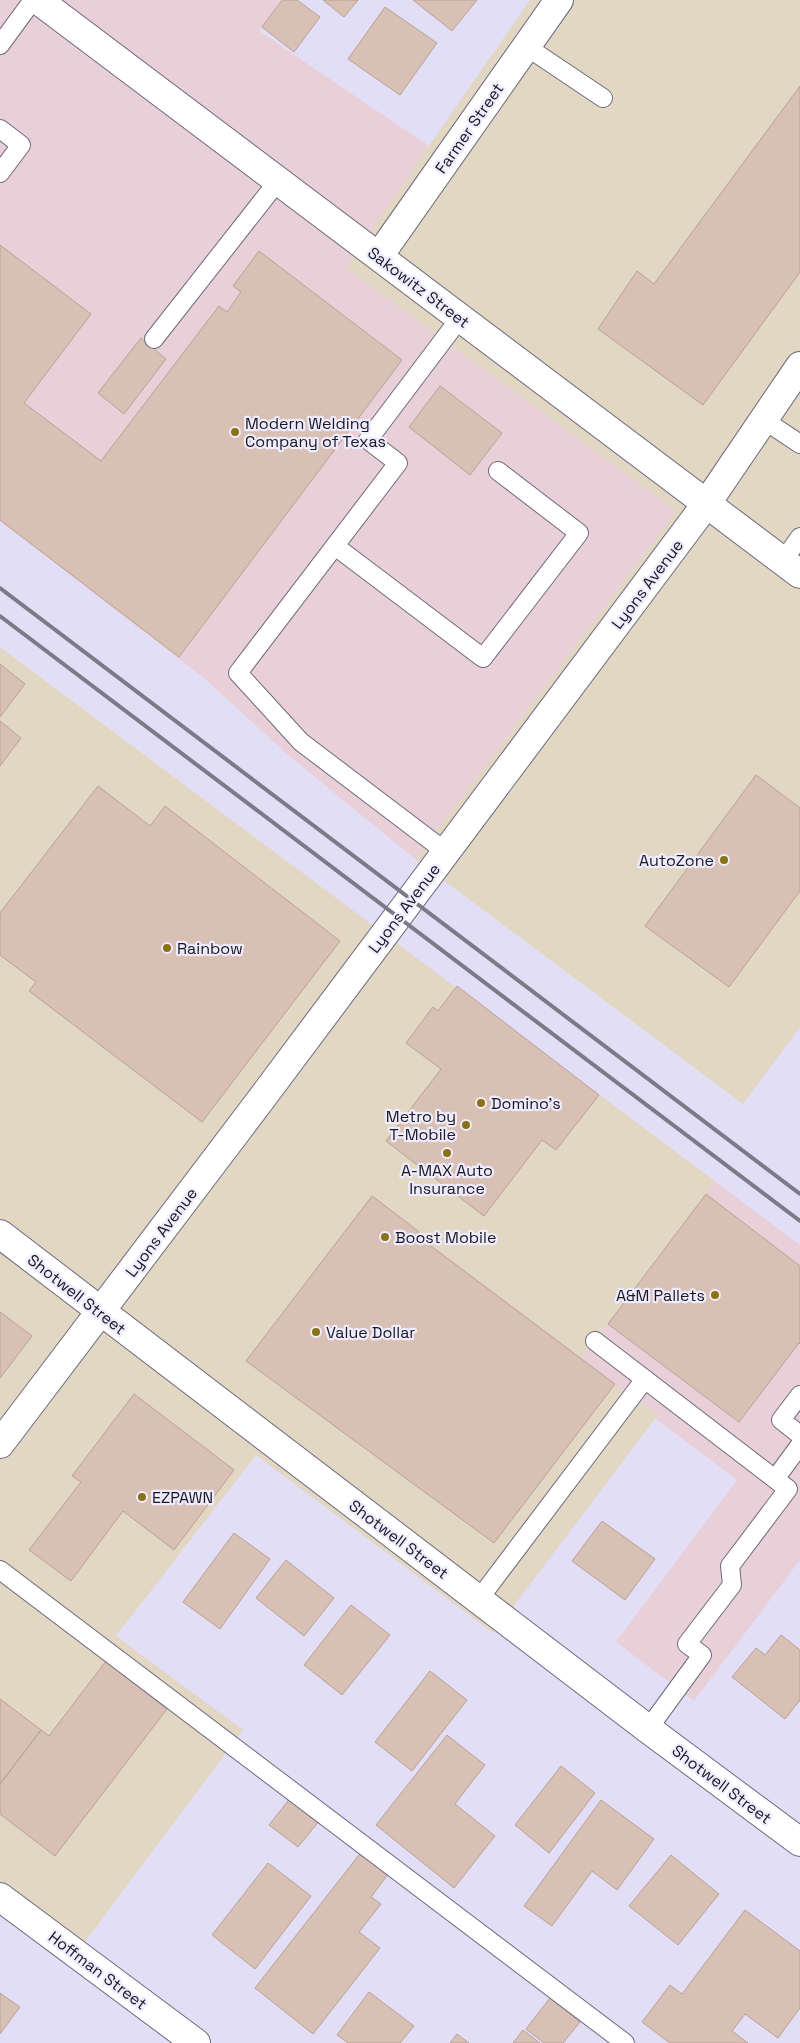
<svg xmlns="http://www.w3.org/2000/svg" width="800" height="2043" font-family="'Space Grotesk',sans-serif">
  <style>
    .commercial { fill: #e1d7c2 }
    .industrial { fill: #e9d0d8 }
    .building { fill: #d8c0b4; stroke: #b9a196 }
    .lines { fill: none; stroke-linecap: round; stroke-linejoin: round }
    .service-casing { stroke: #6d697e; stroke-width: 20 }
    .minor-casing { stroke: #6d697e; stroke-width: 30 }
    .tertiary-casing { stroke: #6d697e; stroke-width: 30 }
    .service { stroke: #fff; stroke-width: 18 }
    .minor { stroke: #fff; stroke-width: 28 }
    .tertiary { stroke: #fff; stroke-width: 28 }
    .rail { stroke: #7c7988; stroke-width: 4 }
    .poi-dot { fill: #8a7113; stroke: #efecff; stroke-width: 2 }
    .labels { text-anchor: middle; stroke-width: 4.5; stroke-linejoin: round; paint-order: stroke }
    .street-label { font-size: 16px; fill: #19171f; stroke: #efecff }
    .poi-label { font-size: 16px; fill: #19171f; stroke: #efecff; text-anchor: start }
  </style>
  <rect width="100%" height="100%" fill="#e2def5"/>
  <path class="commercial" d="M530,0H800V1027L743,1104L415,859L676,511L345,267Z
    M0,647L715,1181L581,1359L658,1415L493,1633L256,1455L116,1636L243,1730L67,1966L0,1915Z"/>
  <path class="industrial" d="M0,0H281L259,31L429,146L346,268L676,511L415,859L288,755L204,678L0,521Z
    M715,1181L800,1245V1560L694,1701L616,1642L737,1480L655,1418L658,1415L581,1359Z"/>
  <path class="building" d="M282,0H297L320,17L294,52L262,27Z
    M323,0H358L344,17Z
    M413,0H477L452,31Z
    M385,7L437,43L400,95L348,59Z
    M800,86V272L703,405L598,329L637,271L654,284Z
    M0,245L91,314L24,403L101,461L219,306L227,312L241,292L233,286L259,251L402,360L179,657L0,520Z
    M141,338L166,359L124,414L98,393Z
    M440,386L502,433L470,475L409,427Z
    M0,664L25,684L0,717Z
    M0,721L21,738L0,766Z
    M756,775L800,808V891L729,987L645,926Z
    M98,786L150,826L165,806L340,941L202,1122L29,991L36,982L0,955V913Z
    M457,986L599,1095L556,1150L542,1140L484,1216L386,1141L441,1069L406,1043L433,1007L438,1011Z
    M706,1194L800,1266V1344L799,1343L739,1422L608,1324Z
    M372,1196L418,1231L419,1237L615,1384L494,1543L246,1361Z
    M0,1312L32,1336L0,1378Z
    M134,1394L234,1470L174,1550L123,1511L71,1581L29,1550L81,1482L72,1476Z
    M602,1521L655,1559L625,1600L572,1561Z
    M234,1533L270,1559L220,1629L183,1602Z
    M286,1560L334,1598L304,1636L256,1598Z
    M351,1605L390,1635L342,1695L304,1665Z
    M781,1635L800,1650V1700L785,1719L732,1677L756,1648L765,1655Z
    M106,1661L167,1709L55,1856L0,1814V1784L41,1730L49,1736Z
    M430,1671L467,1700L412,1771L375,1742Z
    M0,1699L41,1730L0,1784Z
    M447,1735L485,1765L455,1804L495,1836L454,1888L376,1825Z
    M561,1766L595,1793L549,1853L515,1825Z
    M291,1797L320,1820L298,1847L269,1825Z
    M601,1800L654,1839L617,1890L592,1871L552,1926L524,1906Z
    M362,1851L389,1873L371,1897L381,1904L359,1932L380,1948L313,2034L255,1988Z
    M671,1855L719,1894L678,1945L629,1906Z
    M268,1863L311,1896L255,1969L212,1935Z
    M745,1910L800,1951V2008L778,2038L745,2014L732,2031L748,2043H670L642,2022L670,1985L682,1994Z
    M369,1992L414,2026L400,2043H348L337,2035Z
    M0,1993L20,2007L0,2034Z
    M550,1998L580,2022L563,2043H544L526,2029Z
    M523,2030L540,2043H513Z
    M457,2034L469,2043H450Z"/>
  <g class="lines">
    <defs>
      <path id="service" d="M0,45L33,0
        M527,47L603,98
        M0,129L21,145L0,173
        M154,339L278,181
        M764,420L800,444
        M335,546L483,658L579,533L498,471
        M783,561L800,537
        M446,852L301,742L238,673L398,463L368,440L460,318
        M595,1341L788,1489L730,1566L732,1585L687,1644L702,1655L648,1729
        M800,1395L781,1420L800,1435
        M775,1479L800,1445
        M0,1570L625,2043
        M479,1599L645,1379"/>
      <path id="minor" d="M38,0L800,574
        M379,256L559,0
        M0,1234L648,1729L800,1842
        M0,1897L196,2043"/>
      <path id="tertiary" d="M0,1444L259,1102L707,503L800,366"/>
    </defs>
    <use href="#service" class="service-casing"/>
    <use href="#minor" class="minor-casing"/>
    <use href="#tertiary" class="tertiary-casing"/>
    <use href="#service" class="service"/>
    <use href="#minor" class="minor"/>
    <use href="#tertiary" class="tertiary"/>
    <path class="rail" d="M0,588L800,1194
      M0,616L800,1221"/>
  </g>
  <g class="poi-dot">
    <circle cx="235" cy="432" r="5"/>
    <circle cx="724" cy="860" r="5"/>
    <circle cx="167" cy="948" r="5"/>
    <circle cx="481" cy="1103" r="5"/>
    <circle cx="466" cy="1125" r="5"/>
    <circle cx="447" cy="1153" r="5"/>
    <circle cx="385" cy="1237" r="5"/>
    <circle cx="715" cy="1295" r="5"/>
    <circle cx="316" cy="1332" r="5"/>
    <circle cx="142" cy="1497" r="5"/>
  </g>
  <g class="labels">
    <g class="street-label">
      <text transform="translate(469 128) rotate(-55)" y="6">Farmer Street</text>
      <text transform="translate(419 287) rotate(37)" y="6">Sakowitz Street</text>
      <text transform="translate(647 584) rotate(-53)" y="6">Lyons Avenue</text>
      <text transform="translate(404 908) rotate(-53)" y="6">Lyons Avenue</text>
      <text transform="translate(161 1232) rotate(-53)" y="6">Lyons Avenue</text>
      <text transform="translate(77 1294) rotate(38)" y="6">Shotwell Street</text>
      <text transform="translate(399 1539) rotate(37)" y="6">Shotwell Street</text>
      <text transform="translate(722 1784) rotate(37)" y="6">Shotwell Street</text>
      <text transform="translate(98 1970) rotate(37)" y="6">Hoffman Street</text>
    </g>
    <g class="poi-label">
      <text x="245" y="429">Modern Welding<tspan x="245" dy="18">Company of Texas</tspan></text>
      <text x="714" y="866" text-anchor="end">AutoZone</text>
      <text x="177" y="954">Rainbow</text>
      <text x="491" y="1109">Domino's</text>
      <text x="456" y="1122" text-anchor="end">Metro by<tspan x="456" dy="18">T-Mobile</tspan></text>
      <text x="447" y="1176" text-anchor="middle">A-MAX Auto<tspan x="447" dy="18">Insurance</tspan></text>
      <text x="395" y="1243">Boost Mobile</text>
      <text x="705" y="1301" text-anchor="end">A&amp;M Pallets</text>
      <text x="326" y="1338">Value Dollar</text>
      <text x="152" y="1503">EZPAWN</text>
    </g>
  </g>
</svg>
